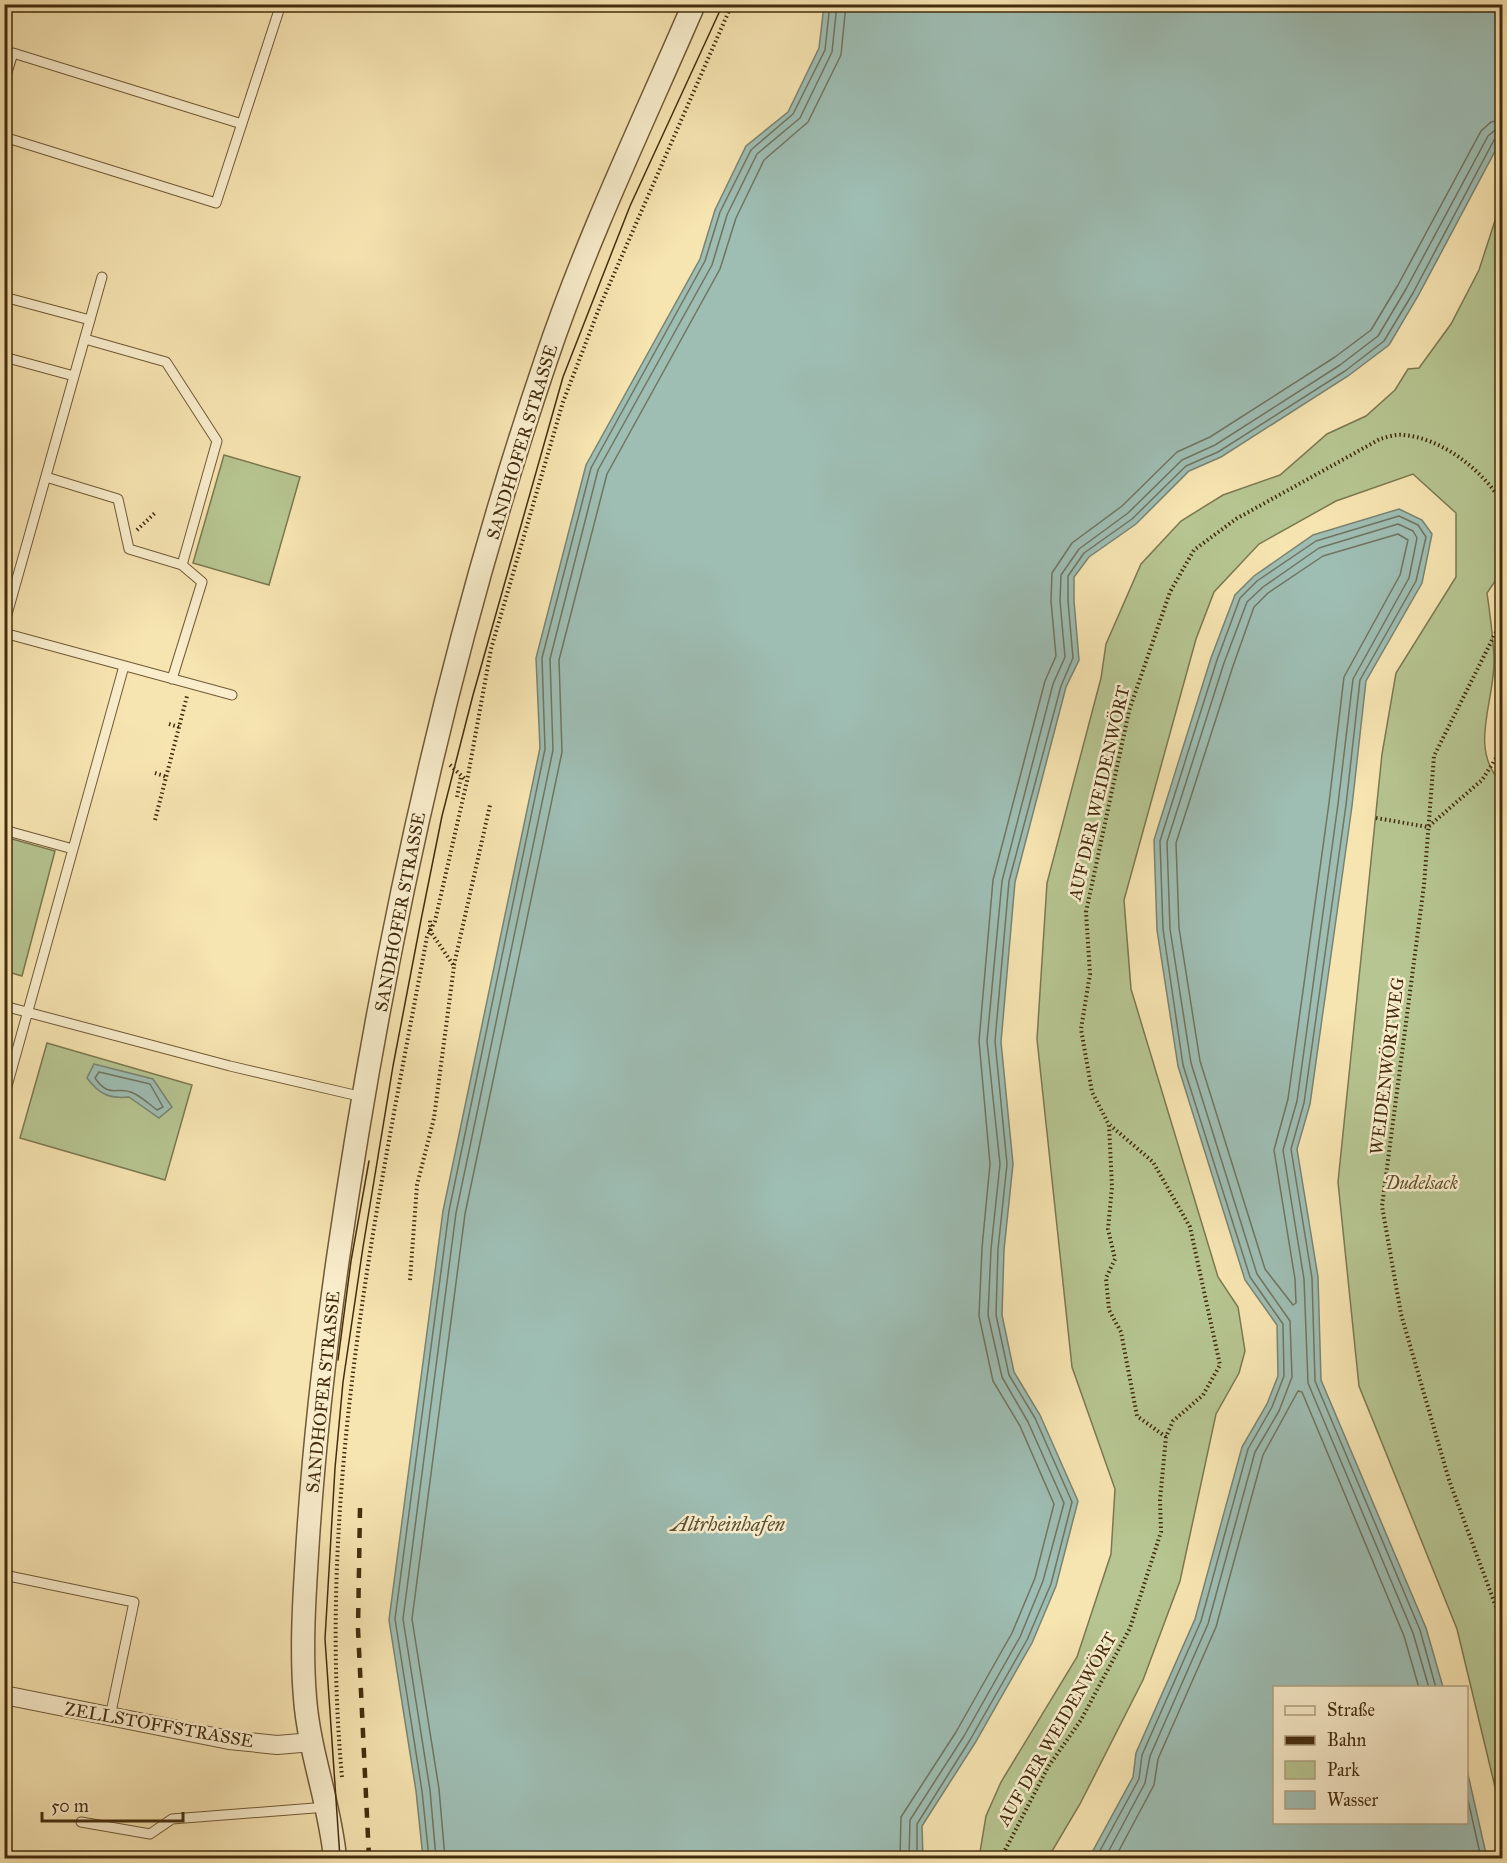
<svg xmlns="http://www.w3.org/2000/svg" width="1507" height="1863" font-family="'IM FELL Great Primer',serif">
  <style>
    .green { fill: #b6c591; stroke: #7c784f; stroke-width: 1.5 }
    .water { fill: #9ebdb3; stroke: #7a8371; stroke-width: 1.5 }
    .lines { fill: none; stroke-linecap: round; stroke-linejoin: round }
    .shore { stroke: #707460; stroke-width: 1.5 }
    .service-casing { stroke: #705a36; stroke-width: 11 }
    .minor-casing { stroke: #705a36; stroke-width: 20 }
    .tertiary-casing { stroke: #705a36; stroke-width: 25 }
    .path { stroke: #432c0d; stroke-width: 4; stroke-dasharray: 1.5 3; stroke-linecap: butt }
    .service { stroke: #f9edcc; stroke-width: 9 }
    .minor { stroke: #f9edcc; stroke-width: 18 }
    .tertiary { stroke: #f9edcc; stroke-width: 22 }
    .tram { stroke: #432c0d; stroke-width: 1.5 }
    .rail { stroke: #432c0d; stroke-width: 4.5; stroke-dasharray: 10 10; stroke-linecap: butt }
    .labels { text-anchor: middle; stroke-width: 5; stroke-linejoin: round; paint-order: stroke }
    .street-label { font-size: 18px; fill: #432c0d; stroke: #f9edcc }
    .park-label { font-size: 18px; font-style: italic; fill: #60522e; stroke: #f9edcc }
    .water-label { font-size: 20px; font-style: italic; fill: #5a5036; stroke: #f9edcc }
  </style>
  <rect width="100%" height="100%" fill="#f6e4b1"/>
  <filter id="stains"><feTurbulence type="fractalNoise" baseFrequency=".00333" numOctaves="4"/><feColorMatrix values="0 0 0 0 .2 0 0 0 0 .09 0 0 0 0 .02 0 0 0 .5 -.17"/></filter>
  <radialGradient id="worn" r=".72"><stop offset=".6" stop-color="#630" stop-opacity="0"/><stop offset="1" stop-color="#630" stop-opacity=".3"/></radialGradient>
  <path class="green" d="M1502,199V571L1487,593C1490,614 1493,636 1494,658C1496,699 1467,749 1502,783V820L1496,835L1502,880V1816L1457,1629L1359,1386L1338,1182L1382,754L1396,673L1456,577V513L1413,474L1336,501L1259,544L1214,592L1196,639L1124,900L1131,989L1218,1277L1238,1307L1245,1351L1239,1373L1216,1414L1180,1581L1143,1680L1080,1804L1048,1858H979L986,1816L1001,1782L1077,1657L1111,1554L1115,1489L1072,1367L1037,1039L1047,883L1101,678L1106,644L1141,564L1181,521L1223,495L1280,475L1327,434L1366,416L1395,390L1408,369L1419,368L1451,324L1479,270Z
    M224,455L300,477L269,585L193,563Z
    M5,837L55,851L22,976L5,971Z
    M47,1043L192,1085L165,1180L20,1138Z"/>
  <path class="water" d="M824,5H1502V138L1418,296L1389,345L1348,376L1221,457L1189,471L1136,524L1089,557L1074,577V601L1079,660L1066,687L1015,882L1001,1042L1013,1164L1004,1250L1002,1315L1014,1372L1040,1415L1078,1501L1056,1586L1032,1643L975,1743L922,1826L923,1858H423L416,1791L389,1620L443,1211L540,748L536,658L586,465L700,259L715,210L746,146L788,112L819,48Z
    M1399,509L1422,520L1432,534L1422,583L1366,681L1352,806L1310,1104L1297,1149L1318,1277L1321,1380L1426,1628L1443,1687L1274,1688V1822H1466L1467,1770L1487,1858H1089L1133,1777L1136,1753L1195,1619L1242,1447L1267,1404L1278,1376L1277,1325L1245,1280L1178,1066L1157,930L1154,840L1211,658L1235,595L1254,576L1313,535Z
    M94,1064L153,1079L172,1107L159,1118L129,1097C109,1099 99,1094 87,1078Z"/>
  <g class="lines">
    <path class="shore" d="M1398,534L1408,540L1400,575L1344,677L1329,803L1288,1099L1274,1150L1295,1279L1296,1303L1293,1305L1265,1269L1200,1061L1179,928L1176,843L1233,666L1254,607L1268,593L1323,556Z
      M99,1072L150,1084L163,1107L157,1110C149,1104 142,1097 133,1093C118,1085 110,1100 95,1078Z
      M1466,1791L1481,1858
      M429,1858L422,1791L395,1619L449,1211L545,749L542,658L591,468L705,261L720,212L751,150L793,114L825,50L830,4
      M436,1858L430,1790L403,1619L456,1213L553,750L550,659L598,470L712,265L727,215L757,154L800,118L832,52L837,4
      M445,1858L439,1789L412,1619L465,1214L562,752L559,660L607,474L720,269L736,218L764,160L808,122L841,55L846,4
      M900,1858L901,1817L956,1732L1012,1633L1035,1578L1054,1504L1020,1426L993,1381L979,1316L982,1248L990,1164L979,1041L993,880L1045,681L1056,656L1051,601L1052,573L1072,543L1122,506L1177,452L1210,437L1335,357L1371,330L1398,285L1481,131L1491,122L1502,120
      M909,1858L910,1820L964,1736L1020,1637L1043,1581L1064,1503L1028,1422L1002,1377L988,1315L991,1249L1000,1164L987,1041L1002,881L1053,684L1065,657L1060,601L1061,575L1079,549L1128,513L1182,460L1215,445L1340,365L1378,336L1406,289L1488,136L1495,130L1502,129
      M917,1858V1824L970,1740L1027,1640L1051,1584L1072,1502L1035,1418L1009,1375L996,1315L998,1249L1007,1164L995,1041L1009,881L1061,686L1073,658L1068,601V576L1084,553L1132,519L1186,466L1218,452L1345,371L1384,341L1413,293L1494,140L1502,137
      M1096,1858L1139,1779L1142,1755L1201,1621L1248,1449L1272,1407L1284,1376L1283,1324L1250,1277L1183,1065L1163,929L1160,841L1217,660L1240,598L1257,581L1316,541L1399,516L1418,525L1426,537L1416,581L1360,680L1346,805L1304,1103L1291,1149L1312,1278L1315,1381L1420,1630L1436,1688
      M1105,1858L1145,1783L1150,1756L1208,1624L1255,1452L1279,1411L1292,1377L1290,1321L1257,1274L1191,1063L1170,929L1167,842L1224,663L1247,602L1263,587L1319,548L1398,524L1413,531L1417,538L1409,578L1353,679L1338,804L1297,1101L1283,1150L1304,1279L1308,1383L1413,1633L1429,1688
      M1115,1858L1154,1785L1158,1759L1216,1627L1263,1455L1298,1391L1302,1392L1404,1636L1419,1688"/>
    <defs>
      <path id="service" d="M4,82L13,53L242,124
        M4,137L216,203L281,4
        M4,297L90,320
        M85,339L166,362L217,441L182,565
        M4,357L74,376
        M46,477L118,499L129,549L182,565L202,582L172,679
        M4,625L102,277
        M4,633L232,695
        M4,830L73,849
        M4,1006L230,1066L363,1097
        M4,1097L124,666
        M4,1575L134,1602L110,1717
        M81,1822L150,1834L172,1819L327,1807"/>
      <path id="minor" d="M4,1695L229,1740L277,1745L313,1742"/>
      <path id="tertiary" d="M335,1858C330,1804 309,1752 305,1698C301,1650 304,1602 307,1554C313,1454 324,1356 338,1258C382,954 447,651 546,360C587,238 643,122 694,4"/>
    </defs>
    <use href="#service" class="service-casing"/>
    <use href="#minor" class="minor-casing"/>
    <use href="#tertiary" class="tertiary-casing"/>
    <path class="path" d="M137,530L156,512
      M1502,620L1434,756L1424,885L1382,1206L1401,1314L1449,1480L1502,1623
      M169,724L179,727
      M450,765L466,780
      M155,773L167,777
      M457,797L461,776
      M1376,818L1428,827L1482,780L1502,749
      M155,820L187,696
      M454,965L490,805
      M410,1280L417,1185L434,1118L454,966L430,931V918
      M1166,1437L1137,1416L1121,1332L1109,1310L1106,1278L1115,1259L1108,1229L1112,1187L1109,1125L1092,1092L1081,1029L1090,974L1086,912L1129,711L1170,592L1194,550L1236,519L1380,439C1387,437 1396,434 1403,435C1442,438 1482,470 1502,502
      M342,1777C316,1494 375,1214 427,937L435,921L467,781L491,649L563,402L600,306L732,4
      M1001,1858L1048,1767L1081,1720L1130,1628L1161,1532L1160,1500L1166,1437L1173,1421L1203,1395L1220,1365L1190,1227L1153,1162L1110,1125"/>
    <use href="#service" class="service"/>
    <use href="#minor" class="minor"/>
    <use href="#tertiary" class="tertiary"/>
    <path class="tram" d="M338,1360L351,1261L369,1161
      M340,1858L325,1639L335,1468L343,1382L363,1247L393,1066L421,920L442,816L473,695L563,377L630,206L723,4"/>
    <path class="rail" d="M360,1508L358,1629L369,1858"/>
  </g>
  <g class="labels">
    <g class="street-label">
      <text transform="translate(522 442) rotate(-73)" y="6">SANDHOFER STRASSE</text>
      <text transform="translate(1099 793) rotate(-77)" y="6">AUF DER WEIDENWÖRT</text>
      <text transform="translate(400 912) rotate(-79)" y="6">SANDHOFER STRASSE</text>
      <text transform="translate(1387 1066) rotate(-83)" y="6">WEIDENWÖRTWEG</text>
      <text transform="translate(323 1392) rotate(-84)" y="6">SANDHOFER STRASSE</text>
      <text transform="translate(159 1725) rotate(10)" y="6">ZELLSTOFFSTRASSE</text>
      <text transform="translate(1057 1729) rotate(-60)" y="6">AUF DER WEIDENWÖRT</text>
    </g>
    <g class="park-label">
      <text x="1421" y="1189">Dudelsack</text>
    </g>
    <g class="water-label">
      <text x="728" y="1531">Altrheinhafen</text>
    </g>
  </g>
  <rect width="1507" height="1863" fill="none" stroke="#f6e4b1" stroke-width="24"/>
  <rect x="6" y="6" width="1495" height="1851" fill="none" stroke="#432c0d" stroke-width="3"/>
  <rect x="12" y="12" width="1483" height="1839" fill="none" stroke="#432c0d" stroke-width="1.5"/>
  <rect x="1273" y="1686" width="195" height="138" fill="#f9edcc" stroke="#b0a080" stroke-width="1.5"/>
  <rect x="1285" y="1706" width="30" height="9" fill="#f9edcc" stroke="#b0a080" stroke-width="1.5"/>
  <text x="1327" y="1716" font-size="18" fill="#432c0d">Straße</text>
  <rect x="1285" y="1736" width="30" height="9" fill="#432c0d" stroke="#b0a080" stroke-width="1.5"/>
  <text x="1327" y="1746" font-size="18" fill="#432c0d">Bahn</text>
  <rect x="1285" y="1761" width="30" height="18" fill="#b6c591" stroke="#b0a080" stroke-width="1.5"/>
  <text x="1327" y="1776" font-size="18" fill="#432c0d">Park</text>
  <rect x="1285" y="1791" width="30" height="18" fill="#9ebdb3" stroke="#b0a080" stroke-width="1.5"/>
  <text x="1327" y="1806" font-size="18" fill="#432c0d">Wasser</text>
  <path d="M42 1812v9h141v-9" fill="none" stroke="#432c0d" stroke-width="3"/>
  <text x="51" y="1812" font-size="18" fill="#432c0d" stroke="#f9edcc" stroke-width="4.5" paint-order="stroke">50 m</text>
  <rect width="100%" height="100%" filter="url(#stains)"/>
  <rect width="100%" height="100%" fill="url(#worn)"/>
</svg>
